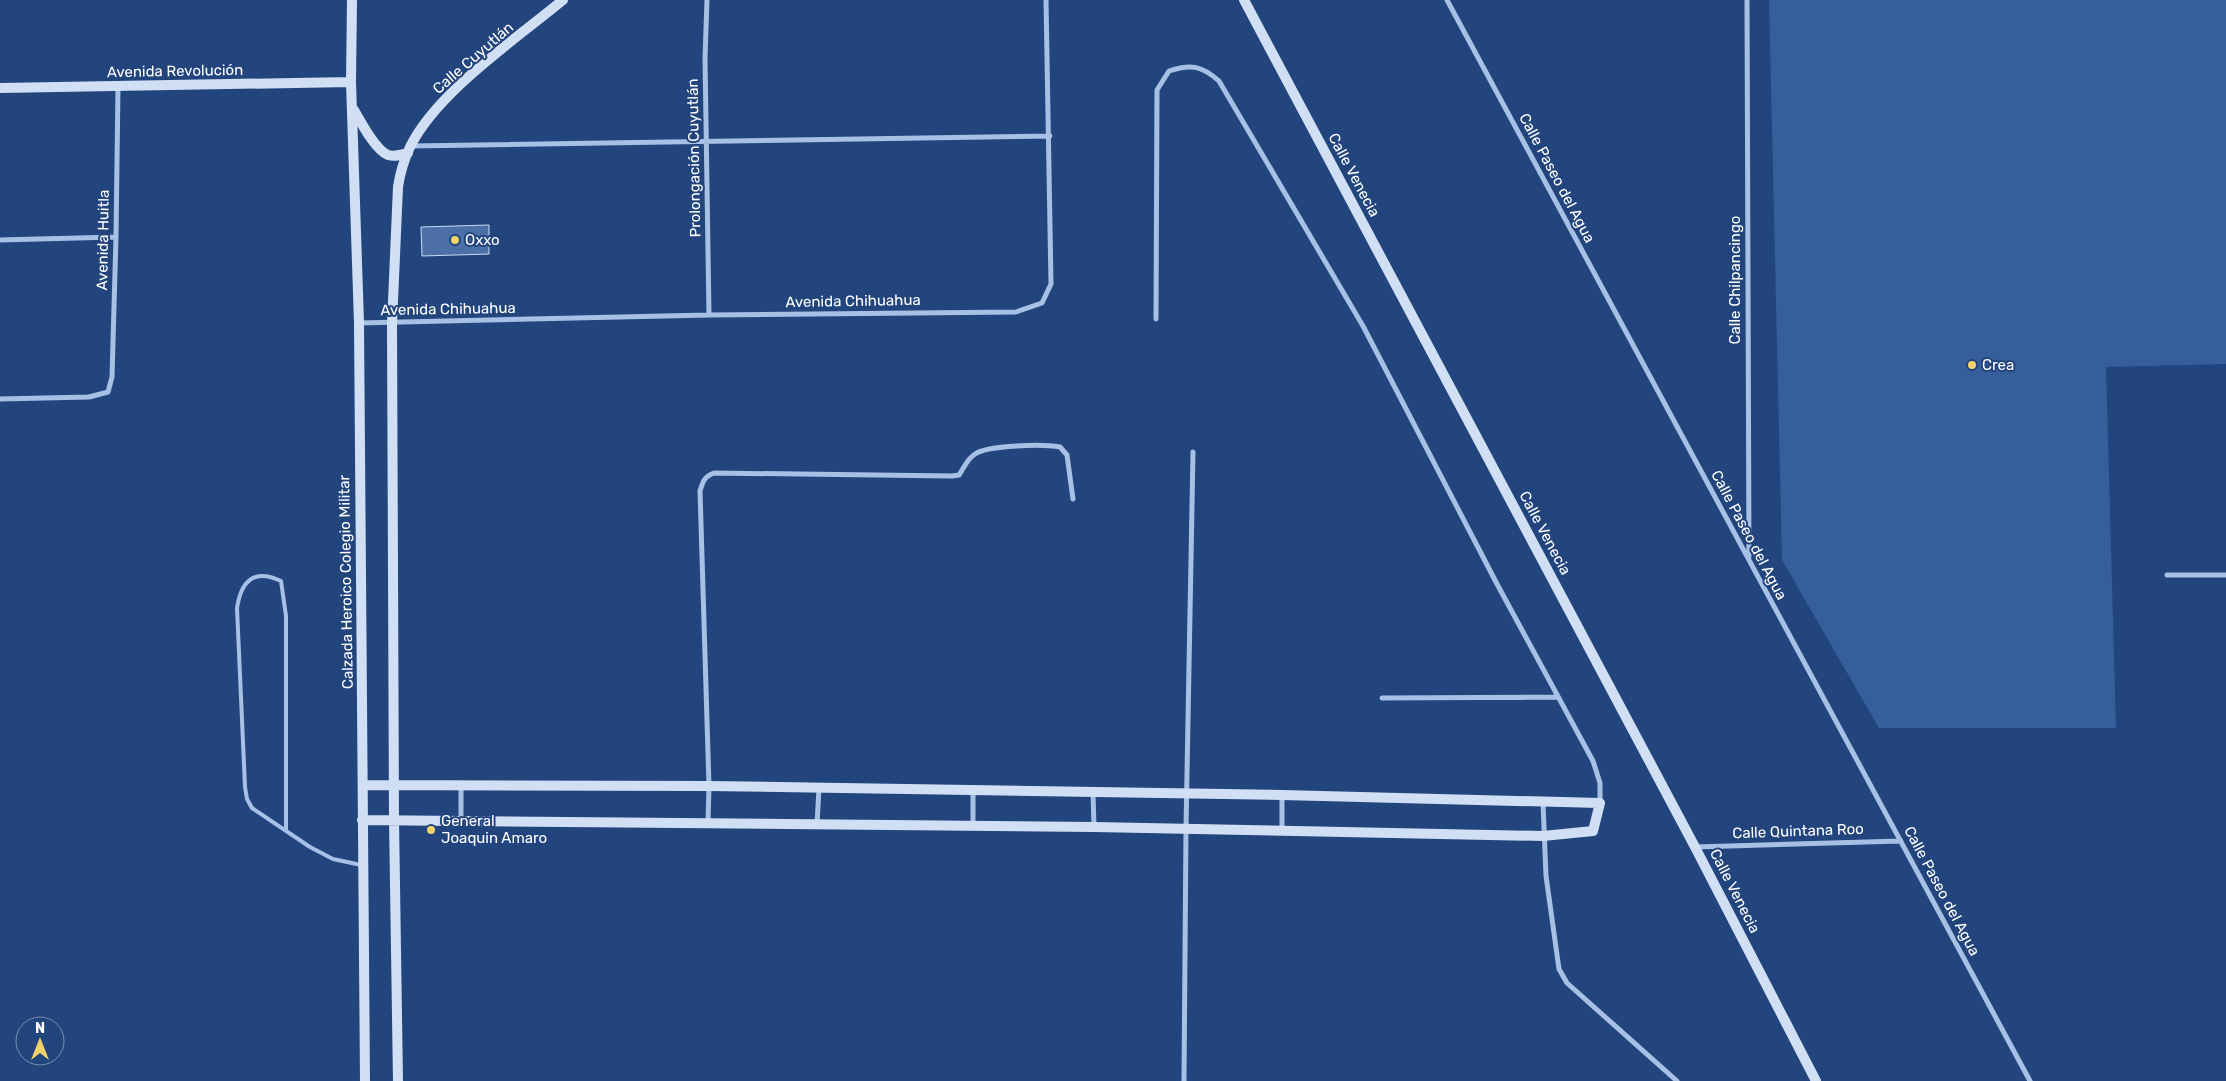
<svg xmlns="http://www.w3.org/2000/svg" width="2226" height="1081" font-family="Rubik,sans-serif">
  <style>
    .green { fill: #365e9b }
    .building { fill: #4b6fa6; stroke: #cbdbf5 }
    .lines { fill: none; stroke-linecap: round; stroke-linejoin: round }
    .lane { stroke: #a7c0e6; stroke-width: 4 }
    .street { stroke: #a7c0e6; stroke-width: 5 }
    .secondary { stroke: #d1dff5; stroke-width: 10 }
    .poi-dot { fill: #f1d26b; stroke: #23457d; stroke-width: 2 }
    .labels { text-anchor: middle; stroke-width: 4; stroke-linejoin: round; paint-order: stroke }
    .street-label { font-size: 15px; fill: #fff; stroke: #23457d }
    .poi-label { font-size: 15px; fill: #fff; stroke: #23457d; text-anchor: start }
  </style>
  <rect width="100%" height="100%" fill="#23457d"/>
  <path class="green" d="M1769,0H2226V364L2106,367L2116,728H1879L1782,560Z"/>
  <path class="building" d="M489,225V254L422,256L421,227Z"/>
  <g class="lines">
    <path class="lane" d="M286,830V616L281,581C253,568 241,582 237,608L245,787L247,799L252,808L310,847L333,859L361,865"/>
    <path class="street" d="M707,0L705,58L709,315
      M1447,0L2030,1081
      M1747,0L1749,557
      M411,146L1050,136
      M0,240L116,237
      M1156,319L1157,90L1169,71C1190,64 1201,65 1219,81L1363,326L1497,584L1593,761L1600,783V803
      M359,323L709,315L1016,312L1042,303L1051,284L1046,0
      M0,399L89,397L108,392L112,377L116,237L118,87
      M2167,575H2226
      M1382,698L1558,697
      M461,785V820
      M973,791V826
      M1093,793L1094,827
      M1282,795V830
      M1543,803L1546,876L1559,969L1567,983L1677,1081
      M708,822L709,786L700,491C703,481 704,477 714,473L952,476L959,475C964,468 967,459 975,454C988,445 1044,444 1060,447L1067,455L1073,499
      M817,824L819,788
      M1695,847L1901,841
      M1184,1081L1186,828L1193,452"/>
    <path class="secondary" d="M352,0L351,82L359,323L365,1081
      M1244,0L1695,847L1816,1081
      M0,88L351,82
      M354,110C361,122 375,150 388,155C395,157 401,155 408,153
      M362,820L1094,827L1543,836L1593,831L1600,803L1282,795L709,786L363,785
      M398,1081L394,819L392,324L398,187C400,173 404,160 410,147C437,92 516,39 563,0"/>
  </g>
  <g class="poi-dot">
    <circle cx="455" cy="240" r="5"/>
    <circle cx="1972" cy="365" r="5"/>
    <circle cx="431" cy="830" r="5"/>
  </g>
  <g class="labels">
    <g class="street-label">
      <text transform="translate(473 58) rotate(-41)" y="5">Calle Cuyutlán</text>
      <text transform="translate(175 71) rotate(-1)" y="5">Avenida Revolución</text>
      <text transform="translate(694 158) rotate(-91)" y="5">Prolongación Cuyutlán</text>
      <text transform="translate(1354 175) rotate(62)" y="5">Calle Venecia</text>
      <text transform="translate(1557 178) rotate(62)" y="5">Calle Paseo del Agua</text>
      <text transform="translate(103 240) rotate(-89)" y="5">Avenida Huitla</text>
      <text transform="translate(1735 280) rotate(-90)" y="5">Calle Chilpancingo</text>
      <text transform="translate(853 301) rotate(-1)" y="5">Avenida Chihuahua</text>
      <text transform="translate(448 309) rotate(-1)" y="5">Avenida Chihuahua</text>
      <text transform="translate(1545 533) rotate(62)" y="5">Calle Venecia</text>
      <text transform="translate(1749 535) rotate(62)" y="5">Calle Paseo del Agua</text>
      <text transform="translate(346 582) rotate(-91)" y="5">Calzada Heroico Colegio Militar</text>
      <text transform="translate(1798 831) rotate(-2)" y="5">Calle Quintana Roo</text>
      <text transform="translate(1735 891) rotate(63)" y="5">Calle Venecia</text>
      <text transform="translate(1942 891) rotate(62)" y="5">Calle Paseo del Agua</text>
    </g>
    <g class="poi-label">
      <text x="465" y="245">Oxxo</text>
      <text x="1982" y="370">Crea</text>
      <text x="441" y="826">General<tspan x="441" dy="17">Joaquin Amaro</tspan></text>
    </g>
  </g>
  <g transform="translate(40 1041)"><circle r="24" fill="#23457d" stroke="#7b8fb1"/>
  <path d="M0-4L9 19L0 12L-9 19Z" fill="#f1d26b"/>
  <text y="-8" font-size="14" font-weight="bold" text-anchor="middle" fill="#ffffff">N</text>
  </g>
</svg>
